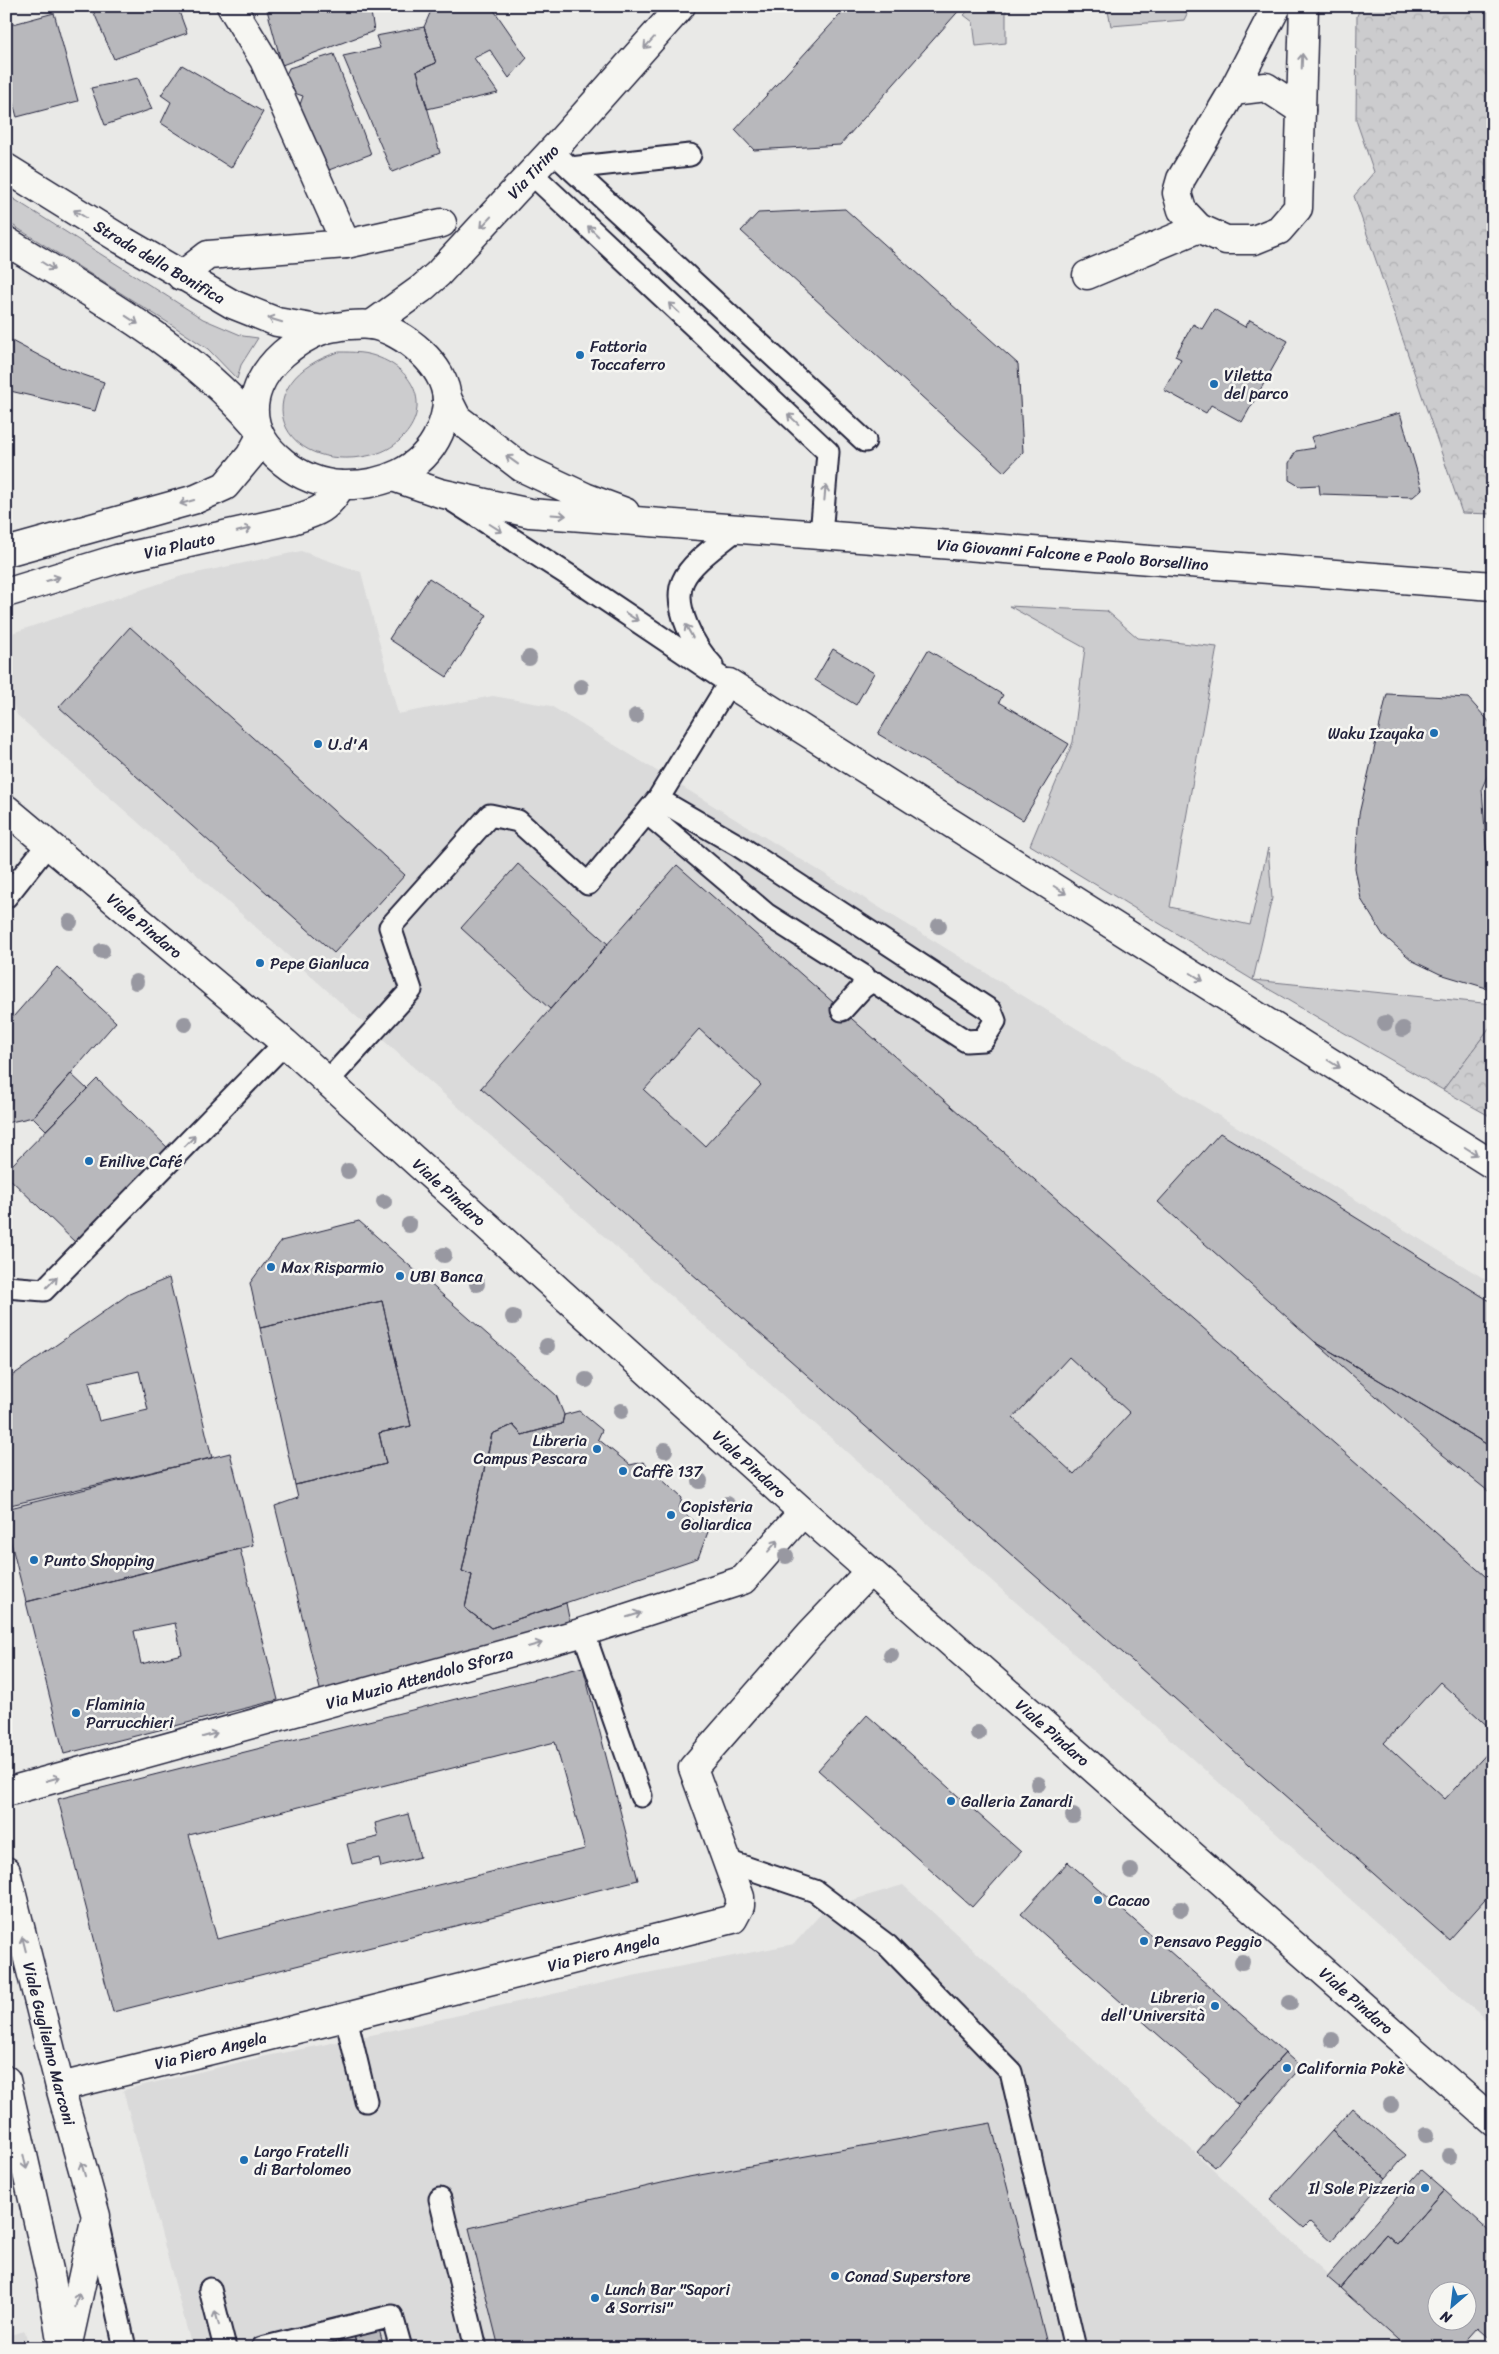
<svg xmlns="http://www.w3.org/2000/svg" width="1499" height="2354" font-family="Sriracha,sans-serif">
  <style>
    .built { fill: #dadada }
    .green { fill: #ccccce; stroke: #777784 }
    .forest { fill: url(#forest-crowns); stroke: #777784 }
    .building { fill: #b8b8bc; stroke: #22223b; fill-rule: evenodd }
    .lines { fill: none; stroke-linecap: round; stroke-linejoin: round }
    .service-casing { stroke: #22223b; stroke-width: 25 }
    .minor-casing { stroke: #22223b; stroke-width: 31 }
    .tertiary-casing { stroke: #22223b; stroke-width: 31 }
    .secondary-casing { stroke: #22223b; stroke-width: 31 }
    .service { stroke: #f6f6f2; stroke-width: 21 }
    .minor { stroke: #f6f6f2; stroke-width: 28 }
    .tertiary { stroke: #f6f6f2; stroke-width: 28 }
    .secondary { stroke: #f6f6f2; stroke-width: 28 }
    .tree { fill: #9898a1 }
    .oneway { stroke: #9797a0 }
    .poi-dot { fill: #1f6fb2; stroke: #f6f6f2; stroke-width: 2 }
    .labels { text-anchor: middle; stroke-width: 5; stroke-linejoin: round; paint-order: stroke }
    .street-label { font-size: 16px; fill: #22223b; stroke: #f6f6f2 }
    .poi-label { font-size: 16px; fill: #22223b; stroke: #f6f6f2; text-anchor: start }
  </style>
  <defs>
    <pattern id="forest-crowns" width="20" height="18" patternUnits="userSpaceOnUse" patternTransform="scale(1.25)"><rect width="20" height="18" fill="#ccccce"/><path d="M2 6a3 3 0 1 1 6 0M12 15a3 3 0 1 1 6 0" fill="none" stroke="#afafb2"/></pattern>
  </defs>
  <rect width="100%" height="100%" fill="#e9e9e7"/>
  <filter id="ink" filterUnits="userSpaceOnUse"><feTurbulence type="fractalNoise" baseFrequency=".02" numOctaves="2"/><feDisplacementMap in="SourceGraphic" scale="10" xChannelSelector="R" yChannelSelector="G"/><feConvolveMatrix kernelMatrix="1 2 1 2 8 2 1 2 1" color-interpolation-filters="sRGB"/></filter>
  <g filter="url(#ink)">
    <path class="built" d="M301,551L361,572L398,714L493,696L551,706L1493,1284V2026L17,715L6,688V635L182,576Z
      M903,1885L1408,2348H192L123,2090L262,2057L371,2035L642,1974L794,1944L826,1908Z
      M25,2331L29,2348H6V2336Z"/>
    <path class="green" d="M973,6H1006V43L976,46L973,22L964,15Z
      M1107,6H1179L1187,14L1184,20L1111,26Z
      M6,194L203,319L243,336L258,338L241,365L237,379L208,349L175,327L6,221Z
      M339,352C353,352 367,352 380,358C418,373 431,412 399,441C388,451 375,455 361,457C274,469 248,379 339,352Z
      M1009,606L1107,611L1138,638L1217,647L1170,907L1250,925L1268,848L1272,898L1253,980L1493,1004V1023L1443,1090L1253,980L1030,845L1073,742L1085,648Z"/>
    <path class="forest" d="M1361,6H1493V514L1462,513L1354,196L1374,172L1356,120L1357,16Z
      M1493,1023V1118L1443,1090Z"/>
    <path class="building" d="M91,6H177L187,33L114,59Z
      M266,6H370L374,31L282,65Z
      M433,6H491L527,58L509,78L490,50L474,58L498,93L427,109L417,71L436,63L424,27Z
      M848,6H963L840,145L754,150L735,130Z
      M54,13L78,101L17,117L6,78V26Z
      M424,27L436,63L417,71L440,153L392,172L343,56L380,48L376,36Z
      M334,54L371,154L321,173L298,110L303,96L280,88L289,68Z
      M182,65L263,112L231,168L161,123L171,102L161,95Z
      M138,78L152,109L105,125L91,88Z
      M845,209L1018,364L1023,452L1004,472L741,231L758,213Z
      M1214,309L1245,327L1250,320L1288,341L1242,422L1211,405L1206,413L1164,390L1181,359L1175,356L1193,324L1202,329Z
      M6,338L61,367L104,382L95,411L6,390Z
      M1400,413L1422,489L1413,497L1320,494L1319,485L1299,486L1289,480V463L1296,451L1315,448L1311,437Z
      M429,578L487,615L447,677L389,639Z
      M130,627L405,875L334,953L59,707Z
      M833,649L874,673L856,705L815,680Z
      M928,650L1003,695L999,702L1069,744L1023,820L878,734Z
      M1387,694L1468,698L1493,726V763L1482,788L1486,844L1490,869L1493,874V983L1490,989L1440,974L1413,961L1383,935L1361,899L1355,868L1359,814Z
      M518,864L608,944L550,1009L461,928Z
      M677,865L1493,1583V1731L1440,1682L1384,1743L1445,1799L1493,1747V1891L1449,1940L481,1088ZM699,1029L761,1085L705,1146L644,1090ZM1069,1357L1130,1413L1074,1474L1013,1418Z
      M57,967L116,1022L33,1117L6,1123V1025Z
      M71,1074L87,1089L46,1130L33,1117Z
      M97,1079L171,1151L79,1246L6,1175V1171Z
      M1220,1133L1493,1303V1448L1315,1342L1158,1202Z
      M359,1221L556,1395L564,1415L562,1424L522,1435L513,1425L492,1434L462,1571L472,1575L465,1608L491,1628L566,1603L571,1628L322,1697L275,1506L298,1498L295,1485L386,1464L379,1433L411,1426L382,1301L260,1328L250,1283L281,1241Z
      M169,1278L212,1458L6,1506V1380L129,1294ZM139,1371L148,1410L99,1421L89,1382Z
      M382,1301L411,1426L379,1433L386,1464L295,1485L260,1328Z
      M1315,1342L1493,1448V1495L1438,1451Z
      M579,1411L602,1430L598,1439L630,1465L643,1462L682,1498L679,1509L708,1532L698,1558L491,1628L465,1608L472,1575L462,1571L492,1434L513,1425L522,1435L562,1424L564,1415Z
      M230,1453L253,1545L26,1602L6,1523V1509Z
      M240,1549L278,1700L64,1754L26,1602ZM175,1623L182,1654L141,1664L134,1631Z
      M583,1667L638,1880L113,2012L58,1799ZM555,1742L585,1849L217,1939L189,1835Z
      M867,1715L1021,1852L972,1907L818,1770Z
      M408,1814L420,1857L381,1867L379,1858L352,1864L347,1844L378,1837L375,1823Z
      M1068,1862L1285,2053L1238,2105L1021,1914Z
      M1285,2053L1301,2067L1215,2167L1197,2152Z
      M1352,2108L1406,2155L1386,2178L1332,2131Z
      M991,2123L1048,2348H499L469,2228L683,2178Z
      M1332,2131L1386,2178L1331,2241L1310,2222L1304,2228L1271,2199Z
      M1421,2170L1444,2190L1397,2244L1386,2234L1340,2288L1327,2277Z
      M1444,2190L1493,2235V2341L1478,2328L1460,2348H1407L1340,2288L1386,2234L1397,2244ZM1436,2292H1466V2322H1436Z
      M379,2329L384,2348H357L354,2335Z
      M354,2335L357,2348H302Z"/>
    <g class="lines">
      <defs>
        <path id="service" d="M552,151L865,441
          M570,168L690,155
          M531,173L828,452L821,535
          M450,499L573,578L729,683
          M712,665C695,648 672,606 683,581C691,562 722,542 738,528
          M658,799L739,846L991,1011L995,1021L983,1040L966,1041L876,983H869L862,988
          M647,813L766,914L864,976L862,988L842,1010
          M6,897L48,844
          M327,1082L411,990L390,927L490,815L518,821L588,884L658,799L729,683
          M6,1287L44,1290L285,1043
          M583,1631L641,1796
          M727,1861L815,1891L888,1946L1011,2072L1075,2348
          M346,2017L366,2101
          M440,2199L476,2348
          M97,2221L125,2348
          M210,2289L225,2348
          M262,2348L392,2316L401,2348"/>
        <g id="minor">
          <path d="M1233,91L1266,87L1301,110L1298,208L1279,230L1254,240H1226L1199,228L1182,210L1177,193L1181,179L1233,91L1277,6"/>
          <path d="M1301,110L1304,6"/>
          <path d="M346,244L442,223"/>
          <path d="M1087,275L1199,228"/>
          <path d="M181,276L208,255L346,244L264,60L231,6"/>
          <path id="s1" d="M371,325L421,289L438,274L561,141L681,6"/>
          <path d="M729,683L1493,1165"/>
          <path id="s2" d="M6,1792L577,1634L743,1580L803,1512"/>
          <path id="s3" d="M60,2087L346,2017L733,1919L740,1906V1897L693,1768L810,1634L870,1571"/>
        </g>
        <g id="tertiary">
          <path d="M447,398L457,418L521,467L585,497L625,512"/>
          <path id="s4" d="M393,477L440,493L530,513L1493,586"/>
        </g>
        <g id="secondary">
          <path id="s5" d="M6,168L122,240L232,304L277,322L323,330"/>
          <path d="M6,241C93,295 185,344 253,422"/>
          <path d="M348,325C355,325 363,324 371,325C403,330 446,366 447,400C447,412 444,422 439,433C422,471 382,486 342,485C320,484 300,476 283,462C224,415 264,353 322,330C330,327 340,327 348,325Z"/>
          <path d="M6,552L196,499L225,486L250,456L260,438"/>
          <path id="s6" d="M6,593L117,559L292,520C318,512 328,509 341,485"/>
          <path id="s7" d="M6,809L285,1043L803,1512L1493,2121"/>
          <path id="s8" d="M6,1871L60,2087L96,2216L67,2348"/>
          <path d="M6,2080L51,2279L62,2346"/>
        </g>
      </defs>
      <use href="#service" class="service-casing"/>
      <use href="#minor" class="minor-casing"/>
      <use href="#tertiary" class="tertiary-casing"/>
      <use href="#secondary" class="secondary-casing"/>
      <use href="#service" class="service"/>
      <use href="#minor" class="minor"/>
      <use href="#tertiary" class="tertiary"/>
      <use href="#secondary" class="secondary"/>
    </g>
    <g class="tree">
      <circle cx="529" cy="658" r="8"/>
      <circle cx="581" cy="687" r="8"/>
      <circle cx="636" cy="716" r="8"/>
      <circle cx="70" cy="922" r="8"/>
      <circle cx="939" cy="926" r="8"/>
      <circle cx="102" cy="951" r="8"/>
      <circle cx="136" cy="982" r="8"/>
      <circle cx="1385" cy="1023" r="8"/>
      <circle cx="185" cy="1024" r="8"/>
      <circle cx="1403" cy="1029" r="8"/>
      <circle cx="348" cy="1171" r="8"/>
      <circle cx="384" cy="1202" r="8"/>
      <circle cx="409" cy="1225" r="8"/>
      <circle cx="444" cy="1255" r="8"/>
      <circle cx="477" cy="1284" r="8"/>
      <circle cx="513" cy="1317" r="8"/>
      <circle cx="547" cy="1346" r="8"/>
      <circle cx="586" cy="1380" r="8"/>
      <circle cx="621" cy="1411" r="8"/>
      <circle cx="665" cy="1450" r="8"/>
      <circle cx="700" cy="1481" r="8"/>
      <circle cx="727" cy="1504" r="8"/>
      <circle cx="786" cy="1556" r="8"/>
      <circle cx="891" cy="1655" r="8"/>
      <circle cx="978" cy="1733" r="8"/>
      <circle cx="1038" cy="1784" r="8"/>
      <circle cx="1073" cy="1816" r="8"/>
      <circle cx="1131" cy="1871" r="8"/>
      <circle cx="1181" cy="1909" r="8"/>
      <circle cx="1242" cy="1962" r="8"/>
      <circle cx="1290" cy="2003" r="8"/>
      <circle cx="1332" cy="2040" r="8"/>
      <circle cx="1391" cy="2105" r="8"/>
      <circle cx="1426" cy="2135" r="8"/>
      <circle cx="1449" cy="2156" r="8"/>
    </g>
    <defs><path id="oneway-shaft" d="M-6 0H5M1.5-3L5.5 0L1.5 3" fill="none" stroke-width="1.6" stroke-linecap="round" stroke-linejoin="round" transform="scale(1.25)"/></defs>
    <g class="oneway">
      <use href="#oneway-shaft" transform="translate(649 43) rotate(132)"/>
      <use href="#oneway-shaft" transform="translate(1302 61) rotate(-88)"/>
      <use href="#oneway-shaft" transform="translate(80 214) rotate(-148)"/>
      <use href="#oneway-shaft" transform="translate(486 222) rotate(133)"/>
      <use href="#oneway-shaft" transform="translate(593 231) rotate(-136)"/>
      <use href="#oneway-shaft" transform="translate(48 266) rotate(32)"/>
      <use href="#oneway-shaft" transform="translate(674 308) rotate(-137)"/>
      <use href="#oneway-shaft" transform="translate(132 320) rotate(33)"/>
      <use href="#oneway-shaft" transform="translate(275 320) rotate(-163)"/>
      <use href="#oneway-shaft" transform="translate(793 419) rotate(-137)"/>
      <use href="#oneway-shaft" transform="translate(512 460) rotate(-144)"/>
      <use href="#oneway-shaft" transform="translate(825 493) rotate(-85)"/>
      <use href="#oneway-shaft" transform="translate(187 502) rotate(164)"/>
      <use href="#oneway-shaft" transform="translate(559 515) rotate(4)"/>
      <use href="#oneway-shaft" transform="translate(496 528) rotate(32)"/>
      <use href="#oneway-shaft" transform="translate(244 530) rotate(-13)"/>
      <use href="#oneway-shaft" transform="translate(53 579) rotate(-17)"/>
      <use href="#oneway-shaft" transform="translate(632 617) rotate(33)"/>
      <use href="#oneway-shaft" transform="translate(689 631) rotate(-119)"/>
      <use href="#oneway-shaft" transform="translate(1060 890) rotate(32)"/>
      <use href="#oneway-shaft" transform="translate(1197 977) rotate(32)"/>
      <use href="#oneway-shaft" transform="translate(1334 1064) rotate(32)"/>
      <use href="#oneway-shaft" transform="translate(190 1141) rotate(-46)"/>
      <use href="#oneway-shaft" transform="translate(1471 1151) rotate(32)"/>
      <use href="#oneway-shaft" transform="translate(52 1282) rotate(-46)"/>
      <use href="#oneway-shaft" transform="translate(773 1546) rotate(-49)"/>
      <use href="#oneway-shaft" transform="translate(634 1615) rotate(-17)"/>
      <use href="#oneway-shaft" transform="translate(535 1645) rotate(-16)"/>
      <use href="#oneway-shaft" transform="translate(210 1735) rotate(-16)"/>
      <use href="#oneway-shaft" transform="translate(53 1779) rotate(-16)"/>
      <use href="#oneway-shaft" transform="translate(24 1944) rotate(-104)"/>
      <use href="#oneway-shaft" transform="translate(25 2162) rotate(77)"/>
      <use href="#oneway-shaft" transform="translate(83 2169) rotate(-106)"/>
      <use href="#oneway-shaft" transform="translate(77 2300) rotate(-77)"/>
      <use href="#oneway-shaft" transform="translate(217 2318) rotate(-105)"/>
    </g>
  </g>
  <g class="poi-dot">
    <circle cx="580" cy="355" r="5"/>
    <circle cx="1214" cy="384" r="5"/>
    <circle cx="1434" cy="733" r="5"/>
    <circle cx="318" cy="744" r="5"/>
    <circle cx="260" cy="963" r="5"/>
    <circle cx="89" cy="1161" r="5"/>
    <circle cx="271" cy="1267" r="5"/>
    <circle cx="400" cy="1276" r="5"/>
    <circle cx="597" cy="1449" r="5"/>
    <circle cx="623" cy="1471" r="5"/>
    <circle cx="671" cy="1515" r="5"/>
    <circle cx="34" cy="1560" r="5"/>
    <circle cx="76" cy="1713" r="5"/>
    <circle cx="951" cy="1801" r="5"/>
    <circle cx="1098" cy="1900" r="5"/>
    <circle cx="1144" cy="1941" r="5"/>
    <circle cx="1215" cy="2006" r="5"/>
    <circle cx="1287" cy="2068" r="5"/>
    <circle cx="244" cy="2160" r="5"/>
    <circle cx="1425" cy="2188" r="5"/>
    <circle cx="835" cy="2276" r="5"/>
    <circle cx="595" cy="2298" r="5"/>
  </g>
  <g class="labels">
    <g class="street-label">
      <text dy="6" stroke="none"><textPath href="#s1" startOffset="224">Via Tirino</textPath></text>
      <text dy="6" stroke="none"><textPath href="#s5" startOffset="180">Strada della Bonifica</textPath></text>
      <text dy="6" stroke="none"><textPath href="#s6" startOffset="180">Via Plauto</textPath></text>
      <text dy="6" stroke="none"><textPath href="#s4" startOffset="686">Via Giovanni Falcone e Paolo Borsellino</textPath></text>
      <text dy="6" stroke="none"><textPath href="#s7" startOffset="181">Viale Pindaro</textPath></text>
      <text dy="6" stroke="none"><textPath href="#s7" startOffset="586">Viale Pindaro</textPath></text>
      <text dy="6" stroke="none"><textPath href="#s7" startOffset="991">Viale Pindaro</textPath></text>
      <text dy="6" stroke="none"><textPath href="#s2" startOffset="429">Via Muzio Attendolo Sforza</textPath></text>
      <text dy="6" stroke="none"><textPath href="#s7" startOffset="1396">Viale Pindaro</textPath></text>
      <text dy="6" stroke="none"><textPath href="#s3" startOffset="560">Via Piero Angela</textPath></text>
      <text dy="6" stroke="none"><textPath href="#s7" startOffset="1801">Viale Pindaro</textPath></text>
      <text dy="6" stroke="none"><textPath href="#s8" startOffset="178">Viale Guglielmo Marconi</textPath></text>
      <text dy="6" stroke="none"><textPath href="#s3" startOffset="155">Via Piero Angela</textPath></text>
    </g>
    <g class="poi-label">
      <text x="590" y="352">Fattoria<tspan x="590" dy="18">Toccaferro</tspan></text>
      <text x="1224" y="381">Viletta<tspan x="1224" dy="18">del parco</tspan></text>
      <text x="1424" y="739" text-anchor="end">Waku Izayaka</text>
      <text x="328" y="750">U.d'A</text>
      <text x="270" y="969">Pepe Gianluca</text>
      <text x="99" y="1167">Enilive Café</text>
      <text x="281" y="1273">Max Risparmio</text>
      <text x="410" y="1282">UBI Banca</text>
      <text x="587" y="1446" text-anchor="end">Libreria<tspan x="587" dy="18">Campus Pescara</tspan></text>
      <text x="633" y="1477">Caffè 137</text>
      <text x="681" y="1512">Copisteria<tspan x="681" dy="18">Goliardica</tspan></text>
      <text x="44" y="1566">Punto Shopping</text>
      <text x="86" y="1710">Flaminia<tspan x="86" dy="18">Parrucchieri</tspan></text>
      <text x="961" y="1807">Galleria Zanardi</text>
      <text x="1108" y="1906">Cacao</text>
      <text x="1154" y="1947">Pensavo Peggio</text>
      <text x="1205" y="2003" text-anchor="end">Libreria<tspan x="1205" dy="18">dell'Università</tspan></text>
      <text x="1297" y="2074">California Pokè</text>
      <text x="254" y="2157">Largo Fratelli<tspan x="254" dy="18">di Bartolomeo</tspan></text>
      <text x="1415" y="2194" text-anchor="end">Il Sole Pizzeria</text>
      <text x="845" y="2282">Conad Superstore</text>
      <text x="605" y="2295">Lunch Bar "Sapori<tspan x="605" dy="18">&amp; Sorrisi"</tspan></text>
    </g>
  </g>
  <rect width="1499" height="2354" fill="none" stroke="#f6f6f2" stroke-width="25"/>
  <rect x="12" y="12" width="1474" height="2329" fill="none" stroke="#22223b" stroke-width="2" filter="url(#ink)"/>
  <g transform="translate(1452 2306) rotate(208)"><circle r="24" fill="#f6f6f2" stroke="#a1a1a9"/>
  <path d="M0-4L9 19L0 12L-9 19Z" fill="#1f6fb2"/>
  <text y="-8" font-size="14" font-weight="bold" text-anchor="middle" fill="#22223b">N</text>
  </g>
</svg>
